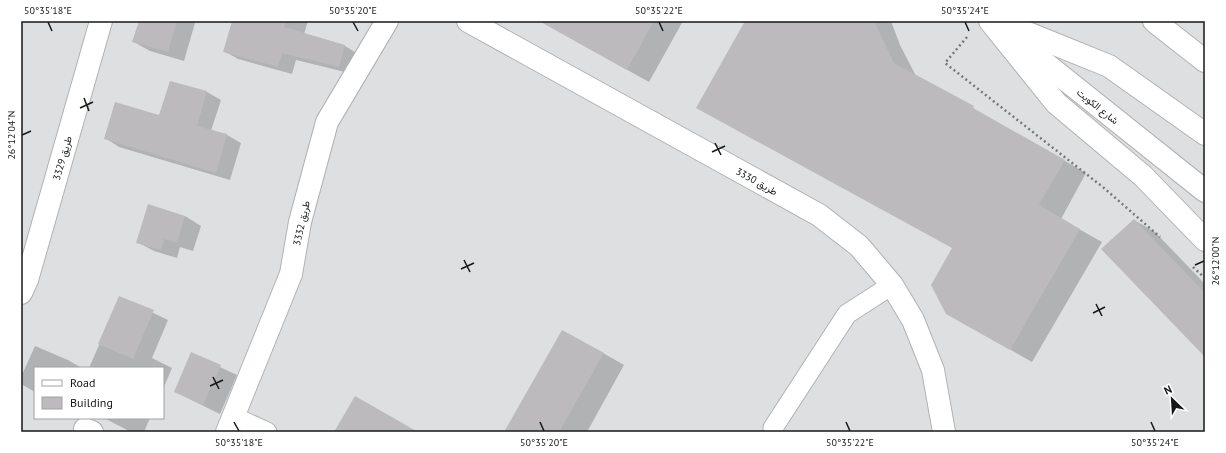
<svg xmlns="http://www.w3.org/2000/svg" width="1226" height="453" font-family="'PT Sans',Vazirmatn,sans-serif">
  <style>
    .shadow { fill: #0003 }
    .building { fill: #bcbabc }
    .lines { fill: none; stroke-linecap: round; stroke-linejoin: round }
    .service-casing { stroke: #b0b1b3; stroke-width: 21 }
    .minor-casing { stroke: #b0b1b3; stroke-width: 24 }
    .secondary-casing { stroke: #b0b1b3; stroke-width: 24 }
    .motorway-casing { stroke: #b0b1b3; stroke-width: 24 }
    .path { stroke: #777879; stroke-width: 2.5; stroke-dasharray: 2 3; stroke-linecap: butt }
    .service { stroke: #fff; stroke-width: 19 }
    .minor { stroke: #fff; stroke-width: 22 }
    .secondary { stroke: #fff; stroke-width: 22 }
    .motorway { stroke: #fff; stroke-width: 22 }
    .ticks { fill: none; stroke: #161717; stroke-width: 1.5 }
    .labels { text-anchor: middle; stroke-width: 4; stroke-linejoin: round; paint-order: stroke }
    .street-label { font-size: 10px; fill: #161717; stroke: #fff }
    .neatline { fill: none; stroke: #161717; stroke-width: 1.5 }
    .ticks-label { font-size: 10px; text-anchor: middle; fill: #161717 }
  </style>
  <rect width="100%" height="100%" fill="#dddfe0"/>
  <path class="shadow" d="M140,21H191L195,23L184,61L150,51L134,42Z
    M233,21H308L304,34L345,46L358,54L353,74L296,60L292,74L238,59L224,51Z
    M550,21H683L649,82L570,38Z
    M746,21H891L900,45L916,76L1086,173L1061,219L1102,242L1032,362L946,313L953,248Z
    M170,82L207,92L221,100L211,131L227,135L241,143L230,180L119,147L105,138L160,116Z
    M185,216L201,226L193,251L180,247L177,258L154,251L137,242Z
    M1134,220L1155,232L1205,284V352Z
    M120,297L168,320L152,358L172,368L163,389V368H89Z
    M35,346L68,360L82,368H35V392L21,384V377Z
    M603,353L624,365L587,432H513Z
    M192,354L237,375L220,414L175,392Z
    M104,418H150L144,432H131Z"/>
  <path class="building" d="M139,21H177L168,52L132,42Z
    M232,21H286L284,27L345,45L339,67L282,53L278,67L223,52Z
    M539,21H654L627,70Z
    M745,21H874L894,63L974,106L973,108L1065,160L1039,205L1080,229L1010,350L946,314L931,285L952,248L696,108Z
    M170,81L207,91L197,126L227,134L216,173L104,139L115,102L159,115Z
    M148,204L185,216L177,243L164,239L161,250L136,243Z
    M1134,219L1205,293V357L1101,249Z
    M119,296L154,310L133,359L98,344Z
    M562,330L604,353L559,432H504Z
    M191,352L221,365L203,405L174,392Z
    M355,396L418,432H334Z"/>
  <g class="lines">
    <defs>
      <path id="service" d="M234,417L267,432
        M773,428L847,314L892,285"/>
      <path id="minor" d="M468,21L819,215L859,246L892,285L913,320L933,370L944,432
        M21,293L27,280L101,21
        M85,429L92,432
        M227,432L291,274L300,222L327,122L387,21"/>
      <path id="secondary" d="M1154,21L1205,61
        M1002,29L1205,191"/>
      <path id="motorway" d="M990,21L1056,103L1143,176L1205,240
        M998,21L1109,66L1205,134"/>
    </defs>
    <use href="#service" class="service-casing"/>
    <use href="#minor" class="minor-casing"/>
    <use href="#secondary" class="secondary-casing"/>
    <use href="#motorway" class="motorway-casing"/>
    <path class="path" d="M967,37L945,63L1104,188L1160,237
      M1193,267L1205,278"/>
    <use href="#service" class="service"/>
    <use href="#minor" class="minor"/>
    <use href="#secondary" class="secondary"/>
    <use href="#motorway" class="motorway"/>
  </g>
  <path class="ticks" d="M48,22L52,31M353,22L358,31M659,22L663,31M965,22L969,31M84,98L89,111M80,108L93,102M22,135L31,131M715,143L721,155M712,152L725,146M464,260L470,272M1195,265L1204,261M461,269L474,263M1096,304L1102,316M1093,313L1105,307M213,377L219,389M210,386L223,380M234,422L239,431M540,422L544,431M846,422L850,431M1151,422L1155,431"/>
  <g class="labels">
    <g class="street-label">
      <text transform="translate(1098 106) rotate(39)" y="4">شارع الكويت</text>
      <text transform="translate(62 158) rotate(-74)" y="4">طريق 3329</text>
      <text transform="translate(757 181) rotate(29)" y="4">طريق 3330</text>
      <text transform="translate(301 223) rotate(-77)" y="4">طريق 3332</text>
    </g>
  </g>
  <rect width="1226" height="453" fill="none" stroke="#ffffff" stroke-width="44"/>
  <rect x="34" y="367" width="130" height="52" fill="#ffffff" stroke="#a2a2a2"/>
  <rect x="42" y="380" width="20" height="6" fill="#ffffff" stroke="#a2a2a2"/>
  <text x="70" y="387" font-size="12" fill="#161717">Road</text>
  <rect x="42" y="397" width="20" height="12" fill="#bcbabc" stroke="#a2a2a2"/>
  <text x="70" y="407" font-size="12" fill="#161717">Building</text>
  <g transform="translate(1172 399) rotate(335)" stroke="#ffffff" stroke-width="3" paint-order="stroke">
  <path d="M0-3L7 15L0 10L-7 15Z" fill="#161717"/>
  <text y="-6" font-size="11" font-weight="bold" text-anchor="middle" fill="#161717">N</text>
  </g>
  <rect x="22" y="22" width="1182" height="409" class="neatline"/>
  <g class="ticks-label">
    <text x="48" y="14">50°35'18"E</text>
    <text x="353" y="14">50°35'20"E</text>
    <text x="659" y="14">50°35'22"E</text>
    <text x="965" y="14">50°35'24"E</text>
    <text transform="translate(11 135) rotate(-90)" y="4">26°12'04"N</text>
    <text transform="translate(1215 261) rotate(-90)" y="4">26°12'00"N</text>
    <text x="239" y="446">50°35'18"E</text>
    <text x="544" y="446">50°35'20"E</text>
    <text x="850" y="446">50°35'22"E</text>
    <text x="1155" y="446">50°35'24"E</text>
  </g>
</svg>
